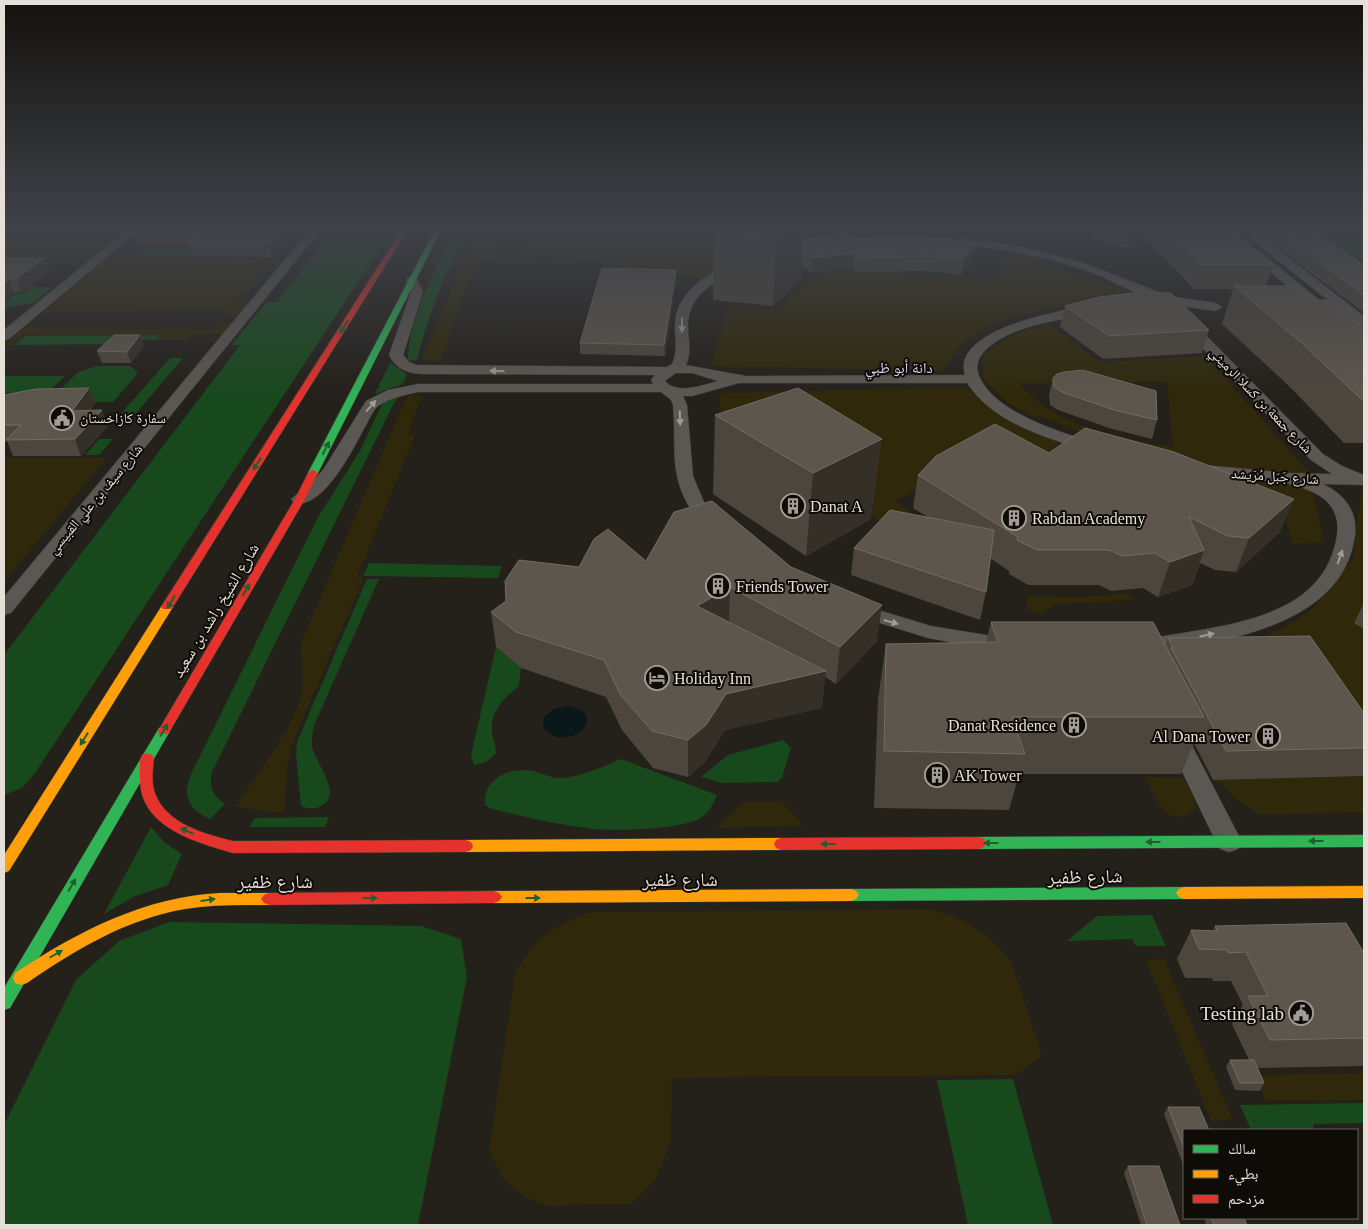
<svg xmlns="http://www.w3.org/2000/svg" width="1368" height="1229" font-family="'Times New Roman','Noto Naskh Arabic',serif">
  <style>
    .green { fill: #18491d }
    .sand { fill: #2f280a }
    .water { fill: #0b1819 }
    .lines { fill: none; stroke-linecap: round; stroke-linejoin: round }
    .street-casing { stroke: #403d38; stroke-width: 1 }
    .fast-casing { stroke: #403d38; stroke-width: 1 }
    .slow-casing { stroke: #403d38; stroke-width: 1 }
    .jam-casing { stroke: #403d38; stroke-width: 1 }
    .street { fill: #5b5752; fill-rule: evenodd }
    .fast { fill: #30b455; fill-rule: evenodd }
    .slow { fill: #ff9f0a; fill-rule: evenodd }
    .jam { fill: #e5322d; fill-rule: evenodd }
    .wall { fill: #4d463c }
    .shaded-wall { fill: #353027 }
    .building { fill: #5d564d; stroke: #726c62 }
    .oneway { fill: #a09c95 }
    .oneway2 { fill: #20602e }
    .labels { text-anchor: middle; stroke-width: 4; stroke-linejoin: round; paint-order: stroke }
    .far-street-label { font-size: 14px; fill: #e6e0d8; stroke: #0f0b07 }
    .far-poi-label { font-size: 14px; fill: #e6e0d8; stroke: #0f0b07; text-anchor: start }
    .far-neighbourhood-label { font-size: 15px; fill: #d3d6f3; stroke: #0f0b07 }
    .poi-label { font-size: 16px; fill: #e6e0d8; stroke: #0f0b07; text-anchor: start }
    .street-label { font-size: 16px; fill: #e6e0d8; stroke: #0f0b07 }
    .near-street-label { font-size: 19px; fill: #e6e0d8; stroke: #0f0b07 }
    .near-poi-label { font-size: 19px; fill: #e6e0d8; stroke: #0f0b07; text-anchor: end }
  </style>
  <rect width="100%" height="100%" fill="#24201a"/>
  <path class="green" d="M336,226H395L35,773L22,788L4,795V655L240,345H231L267,302H277Z
    M461,226H472C446,266 429,313 417,360L408,361C407,324 439,256 461,226Z
    M1312,226H1351L1364,235V262Z
    M144,246H200L191,254L203,256L138,255L146,249L141,248Z
    M32,287H52L33,303L4,308V303L16,293H24Z
    M161,335L156,340H122L117,344L14,345L25,336Z
    M170,358H183L133,417H118Z
    M390,363L407,374L403,384L375,394Z
    M97,366H131L138,373L113,402H48L78,372Z
    M4,376H65L48,392L4,393Z
    M400,395L394,403L212,772C209,786 212,796 225,804L210,819C188,809 182,797 191,774L318,517L360,451L382,404L386,401Z
    M99,439H113L99,455H85Z
    M369,563L502,566L498,578L363,576Z
    M367,579H379L315,723C313,731 311,739 312,747C316,763 341,792 324,804C317,810 309,809 301,806L296,754L297,742Z
    M496,647L521,668L519,686C504,698 490,711 492,733C493,740 496,745 496,753C489,761 484,764 474,765L471,755Z
    M783,740L791,748L782,778L777,782L722,783L701,777L728,755Z
    M621,759L717,795C713,804 710,811 702,817C685,830 608,832 586,828C554,824 523,816 492,809L485,805C482,779 510,766 533,771C543,773 551,779 563,778C583,776 602,767 621,759Z
    M329,817L325,827H250L254,818Z
    M151,827L164,842L182,854L168,885L135,896L104,914Z
    M1152,915L1166,946H1136L1132,939L1067,941L1097,916Z
    M169,922L421,926L461,939L467,977L418,1225H4V1125L76,980L119,941Z
    M1013,1079L1053,1225H968L937,1080Z
    M1364,1103V1123L1314,1124L1312,1130H1251L1240,1105Z"/>
  <path class="sand" d="M4,226H135L88,264H4Z
    M478,226H506L497,259H477L440,361H422Z
    M534,226H803L809,231L853,226H926L927,229L848,231L816,235L779,249L737,255L712,267L717,269L699,278L587,260L535,254V258H516L517,254Z
    M1014,252L1047,258L1036,264L1111,286L1123,284L1138,293C1118,297 1098,300 1078,304C1026,312 968,319 944,371L711,366L729,306L778,310L807,282L816,276L830,272L865,271L992,280Z
    M110,257L277,258L237,303L249,304L240,315L225,316L229,310L52,312L45,317L41,316V314Z
    M220,321L231,323L232,325L224,334L190,335L186,340H156L160,335H24L4,352V345C15,336 25,324 40,323L33,329H213Z
    M1049,324L1100,362L1205,356L1312,475L1243,471L1133,451L1134,441L1173,447L1167,382L1019,383C1042,410 1072,423 1105,433L1087,434L1039,416L1033,417L1008,403L983,379V355L1015,334Z
    M965,387L1007,417L1038,432L1246,481L1312,487L1324,542L1293,544L1277,493L987,450L895,501L943,536L880,521L791,460H725L719,393Z
    M407,396H422L407,435H415L357,577L364,578L291,746L287,767L284,814L235,807C255,776 293,728 302,694C306,675 298,660 302,641Z
    M4,458H107L4,582Z
    M1362,486H1364V565L1362,569L1364,571V616L1355,623L1364,629V765L1260,639L1291,623L1315,606L1330,588L1340,572L1353,560Z
    M1128,593L1135,599L1108,602L1055,604L1042,613H1037L1027,609L1026,596L1079,597Z
    M1364,776V813L1258,814L1232,796L1223,785L1213,780Z
    M1145,777L1184,778L1195,799L1197,807C1168,834 1156,798 1145,777Z
    M781,801L804,826L716,828L743,802Z
    M928,909L954,916L987,935L1011,961L1042,1056L1016,1075L672,1078L671,1141L655,1180L631,1204L547,1206L525,1197L502,1178L489,1151L515,973C537,937 552,925 592,912Z
    M1164,959L1233,1120L1211,1121L1146,960Z
    M1364,1073V1100L1266,1101L1254,1075Z"/>
  <path class="water" d="M569,706C612,714 568,756 543,728L544,717L554,709Z"/>
  <g class="lines">
    <defs>
      <path id="street" d="M132,226H144L9,339L4,340V330Z
        M313,226H324L11,613L4,615V597Z
        M1216,226H1228L1318,299L1320,302L1318,305H1310Z
        M1255,234L1259,235L1364,316V326L1359,325L1251,239L1250,237Z
        M891,235L955,238L1019,246L1084,263L1169,296L1216,303L1222,307L1216,311C1191,308 1166,304 1142,295C1120,286 1099,274 1076,267C995,242 911,238 828,246L822,243L828,240Z
        M737,263L741,264L743,266L741,268C717,280 687,295 688,326C688,339 692,352 686,365L746,376L965,375C953,337 1027,319 1052,313C1064,310 1082,304 1094,307L1096,310L1094,313C1060,321 1018,323 989,347C981,353 975,363 978,373C991,413 1064,433 1101,445L1103,448L1101,451H1089C1047,438 993,423 967,383H739L692,396H683L687,405L693,476L704,502L724,526L721,530C709,533 703,526 696,517C667,477 677,450 673,405L671,400L661,392H418C404,395 390,398 378,406C373,410 369,420 366,425C354,447 324,510 294,503L291,499L311,483L323,470L366,401L388,390L418,384H653L651,380L655,375L425,374C410,374 396,370 389,355L411,292L406,280L408,277H416L423,292L403,355L409,362L416,365L667,367L672,364C678,351 675,339 675,326C674,295 709,269 737,263ZM676,373H692L718,381C703,385 677,395 665,381Z
        M1186,319L1191,320L1323,454L1342,466L1364,475V485L1323,484C1344,494 1358,511 1355,535C1343,631 1211,643 1137,655L1130,653L1127,648L1130,643C1199,625 1323,630 1337,535C1340,514 1330,499 1310,491C1275,475 1235,483 1198,474L1196,470L1198,466L1204,465L1287,473L1332,474L1311,460L1181,326L1180,323L1181,320Z
        M855,603L931,626L1011,639L1018,641L1021,646L1018,651L1011,653L928,638L848,613L845,609L848,605Z
        M1175,726L1183,728L1186,734L1242,842L1238,849L1229,852L1220,849L1216,842L1164,734L1167,728Z"/>
      <path id="fast" d="M437,226H443L318,473L316,475H310L308,473Z
        M164,726L169,728L170,731L10,1008L4,1010V988L159,728Z
        M1364,835V847L979,849L974,847L972,843L974,839L979,837Z
        M1184,887L1189,889L1192,893L1189,897L1184,899L851,901L846,899L843,895L846,891L851,889Z"/>
      <path id="slow" d="M167,604L173,607L9,871L4,873V855L161,607Z
        M781,838L786,840L788,844L786,848L781,850L466,852L461,850L459,846L461,842L466,840Z
        M1364,886V898L1184,899L1179,897L1176,893L1179,889L1184,887Z
        M851,889L856,891L859,895L856,899L851,901L494,903L489,901L486,897L489,893L494,891Z
        M221,893H269L274,895L277,899L274,903L269,905C241,905 213,904 185,909C126,919 75,950 27,983L21,985L15,983L13,978L15,973C79,931 144,897 221,893Z"/>
      <path id="jam" d="M404,226H410L173,607L171,609H163L161,607Z
        M313,470L318,473L305,499L170,731L169,734H159L158,731L295,499L308,473Z
        M147,753L152,755L154,758C153,769 151,782 155,793C166,824 205,834 233,841L466,840L471,842L473,846L471,850L466,852L233,853C195,842 139,827 140,778C140,770 139,761 142,755Z
        M979,837L984,839L986,843L984,847L979,849L781,850L776,848L774,844L776,840L781,838Z
        M494,891L499,893L502,897L499,901L494,903L269,905L264,903L261,899L264,895L269,893Z"/>
    </defs>
    <use href="#street" class="street-casing"/>
    <use href="#fast" class="fast-casing"/>
    <use href="#slow" class="slow-casing"/>
    <use href="#jam" class="jam-casing"/>
    <use href="#street" class="street"/>
    <use href="#fast" class="fast"/>
    <use href="#slow" class="slow"/>
    <use href="#jam" class="jam"/>
  </g>
  <path class="wall" d="M139,226H303L276,256L272,257L192,256L188,244L138,243L134,230Z
    M729,226H804L803,239L975,258L961,275L927,271L854,272V268L812,273L802,266L801,279L773,306L713,300L714,236Z
    M1093,226H1219L1225,234L1273,265L1266,286L1313,300L1364,328V443H1344L1289,386L1222,324L1233,289H1194L1147,239L1127,248L1090,238Z
    M1249,226H1309L1364,265V313Z
    M4,258H44L49,271L22,292H14L4,301Z
    M676,270V280L665,356L580,354V343Z
    M1065,306L1209,330L1202,353L1103,359L1060,327Z
    M144,346L131,363H102L97,351Z
    M1053,378L1157,420L1152,439L1109,428L1058,410L1050,405L1049,396Z
    M89,388L95,403L90,411L108,426L81,456H13L7,441L4,442V395Z
    M798,388L871,519L806,556L713,494L715,415Z
    M1049,453L1280,532L1236,572L1215,570L1200,563L1192,585L1158,597L1143,588L1111,591L1099,585H1028L1009,574V571L990,558L986,592L980,620L851,575L854,548L928,517L913,508L918,475Z
    M674,512L877,641L836,684L825,677L822,708L725,730L705,762L688,777L653,768L622,730L606,697L521,668L496,647L491,612L579,567L646,561Z
    M1364,603V629L1354,623Z
    M991,622L1165,645L1168,638L1364,713V776L1213,780L1194,743L1181,774H1019L1009,810L874,808L878,699L886,644L986,642Z
    M1215,926L1364,953V1066L1258,1068L1264,1083L1260,1091L1235,1090L1226,1067L1230,1060H1249L1232,1024L1243,1005L1231,981H1213L1212,978H1185L1177,959L1191,930L1213,931Z
    M1168,1107L1184,1130V1167L1164,1114Z
    M1128,1166L1180,1225H1141L1124,1173Z
    M1204,1218H1244L1247,1225H1206Z"/>
  <path class="shaded-wall" d="M287,226H303L276,256L272,257L269,243Z
    M794,226H804L801,279L773,306L776,242Z
    M810,226H841L810,229Z
    M1132,226H1151L1147,239L1127,248Z
    M977,243L975,258L961,275L963,259Z
    M855,253L854,268L812,273L813,258Z
    M44,258L49,271L22,292L16,279Z
    M676,270V280L665,356L664,345Z
    M9,279L14,292L4,301V283Z
    M140,335L144,346L131,363L127,352Z
    M89,388L95,403L78,427L72,411Z
    M102,410L108,426L81,456L75,439Z
    M882,439L871,519L806,556L813,473Z
    M1294,499L1280,532L1236,572L1249,538Z
    M1204,550L1192,585L1158,597L1170,562Z
    M730,587L729,623L697,606Z
    M882,605L877,641L836,684L840,647Z
    M826,671L822,708L725,730L705,762L688,777V740L726,694Z"/>
  <path class="building" d="M139,226H287L273,242L269,243L188,242L201,230H134Z
    M729,226H794L776,242L714,236Z
    M1162,226H1219L1225,234L1273,265H1201Z
    M1270,226H1309L1364,265V295Z
    M846,233L859,245L895,241L977,243L963,259L929,256L855,257V253L813,258L803,251V239Z
    M4,258H44L16,279H9L4,283Z
    M602,268L676,270L664,345L580,343Z
    M1234,286H1294L1313,300H1326L1364,328V400H1362L1304,345Z
    M1133,293H1171L1209,330L1109,336L1065,306L1100,297Z
    M114,335H140L127,352L97,351Z
    M1083,370L1156,391L1157,420L1114,410L1062,392L1054,387L1053,378L1057,374L1064,372Z
    M89,388L72,411L102,410L75,439L6,440L21,425H4V395L36,389Z
    M798,388L882,439L813,473L715,415Z
    M995,424L1049,453L1085,428L1174,452L1294,499L1249,538L1228,536L1189,517L1204,550L1170,562L1155,553L1122,556L1109,550H1037L1017,540L1018,537L918,475L936,456Z
    M712,501L791,567L882,605L840,647L730,587L697,606L826,671L726,694L706,725L688,740L652,731L620,694L604,660L516,632L491,612L506,601L505,581L519,560L579,567L594,539L608,529L646,561L674,512Z
    M890,510L994,530L986,592L854,548Z
    M991,622H1153L1204,717H1012L1025,754L884,751L886,644L998,642Z
    M1310,636L1364,713V748L1226,751L1171,648H1173L1168,638Z
    M1346,923L1364,953V1038L1270,1040L1248,996H1268L1246,952L1228,953L1227,950L1199,949L1191,930L1218,931L1215,926Z
    M1230,1060H1254L1264,1083H1240Z
    M1168,1107H1199L1209,1130H1184V1148Z
    M1128,1166H1159L1180,1225H1147Z
    M1211,1218H1244L1247,1225H1214Z"/>
  <defs><path id="oneway-solid" d="M-6-.8H1V-3.2L6.5 0L1 3.2V.8H-6Z" transform="scale(1.25)"/></defs>
  <g class="oneway">
    <use href="#oneway-solid" transform="translate(682 325) rotate(90)"/>
    <use href="#oneway-solid" transform="translate(497 371) rotate(-179)"/>
    <use href="#oneway-solid" transform="translate(371 406) rotate(-49)"/>
    <use href="#oneway-solid" transform="translate(680 418) rotate(88)"/>
    <use href="#oneway-solid" transform="translate(1340 557) rotate(-70)"/>
    <use href="#oneway-solid" transform="translate(891 622) rotate(16)"/>
    <use href="#oneway-solid" transform="translate(1207 635) rotate(-12)"/>
  </g>
  <g class="oneway2">
    <use href="#oneway-solid" transform="translate(344 327) rotate(122)"/>
    <use href="#oneway-solid" transform="translate(326 448) rotate(-63)"/>
    <use href="#oneway-solid" transform="translate(257 464) rotate(122)"/>
    <use href="#oneway-solid" transform="translate(246 590) rotate(-59)"/>
    <use href="#oneway-solid" transform="translate(171 602) rotate(122)"/>
    <use href="#oneway-solid" transform="translate(164 730) rotate(-59)"/>
    <use href="#oneway-solid" transform="translate(84 739) rotate(122)"/>
    <use href="#oneway-solid" transform="translate(187 831) rotate(-156)"/>
    <use href="#oneway-solid" transform="translate(1316 841) rotate(180)"/>
    <use href="#oneway-solid" transform="translate(1153 842) rotate(180)"/>
    <use href="#oneway-solid" transform="translate(991 843) rotate(180)"/>
    <use href="#oneway-solid" transform="translate(828 844) rotate(180)"/>
    <use href="#oneway-solid" transform="translate(72 885) rotate(-60)"/>
    <use href="#oneway-solid" transform="translate(370 898)"/>
    <use href="#oneway-solid" transform="translate(533 898)"/>
    <use href="#oneway-solid" transform="translate(208 900) rotate(-8)"/>
    <use href="#oneway-solid" transform="translate(56 954) rotate(-30)"/>
  </g>
  <linearGradient id="sky" x2="0" y2="1"><stop stop-color="#14120e"/><stop offset="0.57" stop-color="#3f4249"/><stop offset="1" stop-color="#3f4249" stop-opacity="0"/></linearGradient>
  <rect width="1368" height="398" fill="url(#sky)"/>
  <defs>
    <symbol id="civic-ring" viewBox="-11 -11 22 22"><circle r="9.5" fill="#0f0b07" stroke="#a29d96" stroke-width="1.5"/><path d="M-.6-6.5H3V-4.5H.6V-3L4-1V1h2V6H-6V1h2V-1L-.6-3ZM-1.2 2.5V6h2.4V2.5Z" fill="#a29d96"/></symbol>
    <symbol id="building-ring" viewBox="-11 -11 22 22"><circle r="9.5" fill="#0f0b07" stroke="#a29d96" stroke-width="1.5"/><path d="M-4-6H4V6H1V3H-1V6H-4ZM-2.5-4.3h1.7v1.8h-1.7ZM.8-4.3h1.7v1.8H.8ZM-2.5-1h1.7V.8h-1.7ZM.8-1h1.7V.8H.8Z" fill="#a29d96"/></symbol>
    <symbol id="hotel-ring" viewBox="-11 -11 22 22"><circle r="9.5" fill="#0f0b07" stroke="#a29d96" stroke-width="1.5"/><path d="M-6-4.5h1.5V1H6V5H4.5V3h-9V5H-6ZM-4 0a1.8 1.8 0 1 1 3.6 0ZM.5 0V-2.5h3Q6-2.5 6 0Z" fill="#a29d96"/></symbol>
  </defs>
  <g fill-rule="evenodd">
    <use href="#civic-ring" x="48" y="404" width="28" height="28"/>
    <use href="#building-ring" x="779" y="492" width="28" height="28"/>
    <use href="#building-ring" x="1000" y="504" width="28" height="28"/>
    <use href="#building-ring" x="704" y="572" width="28" height="28"/>
    <use href="#hotel-ring" x="643" y="664" width="28" height="28"/>
    <use href="#building-ring" x="1060" y="711" width="28" height="28"/>
    <use href="#building-ring" x="1254" y="722" width="28" height="28"/>
    <use href="#building-ring" x="923" y="761" width="28" height="28"/>
    <use href="#civic-ring" x="1287" y="999" width="28" height="28"/>
  </g>
  <g class="labels">
    <g class="far-street-label">
      <text transform="translate(1261 400) rotate(46)" y="5">شارع جمعة بن كسلا الرميثي</text>
      <text transform="translate(1275 476) rotate(4)" y="5">شارع جَبَل مُرَيشد</text>
      <text transform="translate(95 499) rotate(-50)" y="5">شارع سيف بن علي القبيسي</text>
    </g>
    <g class="far-poi-label">
      <text x="80" y="423">سفارة كازاخستان</text>
    </g>
    <g class="far-neighbourhood-label">
      <text x="899" y="373">دانة أبو ظبي</text>
    </g>
    <g class="poi-label">
      <text x="810" y="512">Danat A</text>
      <text x="1032" y="524">Rabdan Academy</text>
      <text x="736" y="592">Friends Tower</text>
      <text x="674" y="684">Holiday Inn</text>
      <text x="1056" y="731" text-anchor="end">Danat Residence</text>
      <text x="1250" y="742" text-anchor="end">Al Dana Tower</text>
      <text x="954" y="781">AK Tower</text>
    </g>
    <g class="street-label">
      <text transform="translate(215 610) rotate(-59)" y="6">شارع الشيخ راشد بن سعيد</text>
    </g>
    <g class="near-street-label">
      <text transform="translate(1085 876) rotate(-1)" y="7">شارع ظفير</text>
      <text x="680" y="886">شارع ظفير</text>
      <text x="275" y="888">شارع ظفير</text>
    </g>
    <g class="near-poi-label">
      <text x="1284" y="1020">Testing lab</text>
    </g>
  </g>
  <rect width="1368" height="1229" fill="none" stroke="#e6e0d8" stroke-width="10"/>
  <rect x="1183" y="1129" width="175" height="90" fill="#0f0b07" stroke="#65605b"/>
  <rect x="1193" y="1145" width="25" height="8" fill="#30b455" stroke="#65605b"/>
  <text x="1228" y="1154" font-size="15" fill="#e6e0d8">سالك</text>
  <rect x="1193" y="1170" width="25" height="8" fill="#ff9f0a" stroke="#65605b"/>
  <text x="1228" y="1179" font-size="15" fill="#e6e0d8">بطيء</text>
  <rect x="1193" y="1195" width="25" height="8" fill="#e5322d" stroke="#65605b"/>
  <text x="1228" y="1204" font-size="15" fill="#e6e0d8">مزدحم</text>
</svg>
